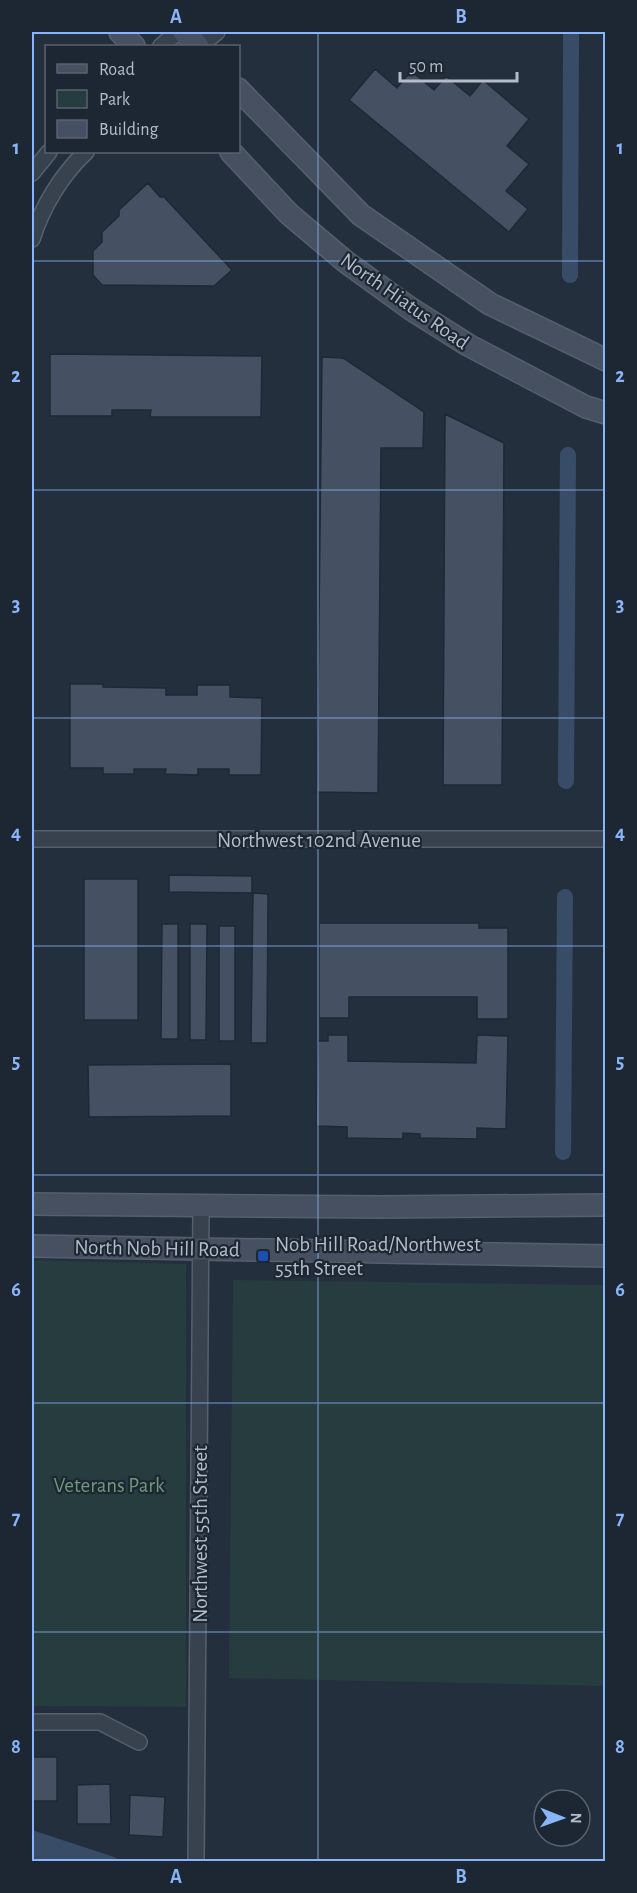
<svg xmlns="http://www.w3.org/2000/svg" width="637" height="1893" font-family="'Alegreya Sans',sans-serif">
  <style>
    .green { fill: #263c3f }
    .water { fill: #394c67 }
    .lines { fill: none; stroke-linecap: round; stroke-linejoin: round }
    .canal { stroke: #394c67; stroke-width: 16 }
    .building { fill: #455162; stroke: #1f2835; stroke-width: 1.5 }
    .minor-casing { stroke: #565f6c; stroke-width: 18 }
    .secondary-casing { stroke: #565f6c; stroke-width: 24 }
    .minor { stroke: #38414e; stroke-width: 15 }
    .secondary { stroke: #465061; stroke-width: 21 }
    .grid { fill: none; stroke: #8ab4f8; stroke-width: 1.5; stroke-opacity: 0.55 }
    .transit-dot { fill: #1a4fb4; stroke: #1d2633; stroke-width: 2 }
    .labels { text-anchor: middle; stroke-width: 4.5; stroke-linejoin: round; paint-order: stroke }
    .street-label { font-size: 21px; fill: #b4bcc9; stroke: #1d2633 }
    .poi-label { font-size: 21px; fill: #b4bcc9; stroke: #1d2633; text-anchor: start }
    .park-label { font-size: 21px; fill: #6b9a76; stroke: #1d2633 }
    .neatline { fill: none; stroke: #8ab4f8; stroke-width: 2 }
    .grid-label { font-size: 20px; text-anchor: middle; font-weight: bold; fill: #8ab4f8 }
  </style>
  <rect width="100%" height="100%" fill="#242f3e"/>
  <path class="green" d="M32,1260L186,1264V1707L32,1706Z
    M233,1280L605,1285V1686L229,1678Z"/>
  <path class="water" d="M32,1830L114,1857L121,1861H32Z"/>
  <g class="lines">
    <path class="canal" d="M570,275L571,32
      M566,781L568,455
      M563,1152L565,897"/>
  </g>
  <path class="building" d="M375,69L397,88L411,71L434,90L446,76L470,96L483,80L529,119L507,146L529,164L506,191L528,209L509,232L349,100Z
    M148,183L160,197H164L232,270L214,286L102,285L93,275V251L102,242V232L119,216V210Z
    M50,354L262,356L261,417H150L151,410H112V416H50Z
    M322,357L343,358L424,412L423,448H381L378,793L317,792Z
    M445,414L504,443L502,785H443Z
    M70,684H103V687L166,688V695H197V685H230V697L262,698L261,775H229V769H198V775L165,774L166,769H134V774H103V768H70Z
    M169,875L252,876V893L169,892Z
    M84,879H138V1020H84Z
    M253,893L268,894L267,1043H251Z
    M319,923H479V928H508V1019H477V997H349V1018H319Z
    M162,924H178V1039H161Z
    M190,924H207L206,1040H190Z
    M219,926H235V1041H219Z
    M328,1035H348V1061L476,1063L477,1035L508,1036L506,1129L477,1128V1139L420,1138V1134L403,1133V1139L347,1138V1127L316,1126L318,1041H328Z
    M231,1064V1116L89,1117L88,1065Z
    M32,1757H57V1801H32Z
    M110,1784L111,1824H77V1785Z
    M130,1795L165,1797L163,1837L129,1835Z"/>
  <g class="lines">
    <defs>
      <path id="minor" d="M161,46L178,32
        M200,46L217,32
        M32,173L49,152
        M32,239C42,207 62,174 86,152
        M32,839H606
        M32,1722H100L139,1742
        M196,1862L201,1207"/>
      <path id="secondary" d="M120,32L134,46
        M184,32L198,46
        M238,89L361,215L490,304L606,360
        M231,152L289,214L346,262L411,309L468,345L586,407L606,413
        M32,1204L382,1207L606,1205
        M32,1246C223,1249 414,1254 606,1256"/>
    </defs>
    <use href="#minor" class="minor-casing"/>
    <use href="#secondary" class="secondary-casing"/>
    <use href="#minor" class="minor"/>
    <use href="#secondary" class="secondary"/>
  </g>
  <path class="grid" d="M318,32V1862M32,261H606M32,490H606M32,718H606M32,946H606M32,1175H606M32,1403H606M32,1632H606"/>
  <rect class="transit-dot" x="257" y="1250" width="12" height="12" rx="3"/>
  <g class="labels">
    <g class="street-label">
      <text transform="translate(405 301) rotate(35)" y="7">North Hiatus Road</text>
      <text x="319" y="847">Northwest 102nd Avenue</text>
      <text transform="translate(157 1248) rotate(1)" y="7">North Nob Hill Road</text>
      <text transform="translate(200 1534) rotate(-90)" y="7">Northwest 55th Street</text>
    </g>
    <g class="poi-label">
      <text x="275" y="1251">Nob Hill Road/Northwest<tspan x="275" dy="24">55th Street</tspan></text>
    </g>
    <g class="park-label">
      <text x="109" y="1492">Veterans Park</text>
    </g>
  </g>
  <rect width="637" height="1893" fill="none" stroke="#1d2633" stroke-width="66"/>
  <rect x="45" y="45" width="195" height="108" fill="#1d2633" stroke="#59626f" stroke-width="1.5"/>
  <rect x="57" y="64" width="30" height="9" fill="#465061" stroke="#59626f" stroke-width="1.5"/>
  <text x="99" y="75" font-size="18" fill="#b4bcc9">Road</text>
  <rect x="57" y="90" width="30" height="18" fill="#263c3f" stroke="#59626f" stroke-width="1.5"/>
  <text x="99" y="105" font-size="18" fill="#b4bcc9">Park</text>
  <rect x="57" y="120" width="30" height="18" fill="#455162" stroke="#59626f" stroke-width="1.5"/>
  <text x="99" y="135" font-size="18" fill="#b4bcc9">Building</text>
  <g transform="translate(562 1818) rotate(91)"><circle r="28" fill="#1d2633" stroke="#59626f" stroke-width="1.5"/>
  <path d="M0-4.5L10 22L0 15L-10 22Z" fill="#8ab4f8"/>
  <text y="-9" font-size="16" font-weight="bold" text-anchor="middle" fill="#b4bcc9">N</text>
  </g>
  <path d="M400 72v9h117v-9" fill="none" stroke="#b4bcc9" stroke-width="3"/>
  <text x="409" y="72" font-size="18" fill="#b4bcc9" stroke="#1d2633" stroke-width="4.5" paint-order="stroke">50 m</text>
  <rect x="33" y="33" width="571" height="1827" class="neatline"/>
  <g class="grid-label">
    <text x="176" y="23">A</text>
    <text x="461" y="23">B</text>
    <text x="16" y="154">1</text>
    <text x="620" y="154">1</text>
    <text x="16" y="382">2</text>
    <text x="620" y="382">2</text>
    <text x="16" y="611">3</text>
    <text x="620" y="611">3</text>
    <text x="16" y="839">4</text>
    <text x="620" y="839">4</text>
    <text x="16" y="1068">5</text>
    <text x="620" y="1068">5</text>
    <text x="16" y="1296">6</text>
    <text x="620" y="1296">6</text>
    <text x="16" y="1524">7</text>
    <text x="620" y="1524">7</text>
    <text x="16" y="1753">8</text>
    <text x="620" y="1753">8</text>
    <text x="176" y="1883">A</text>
    <text x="461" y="1883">B</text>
  </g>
</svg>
